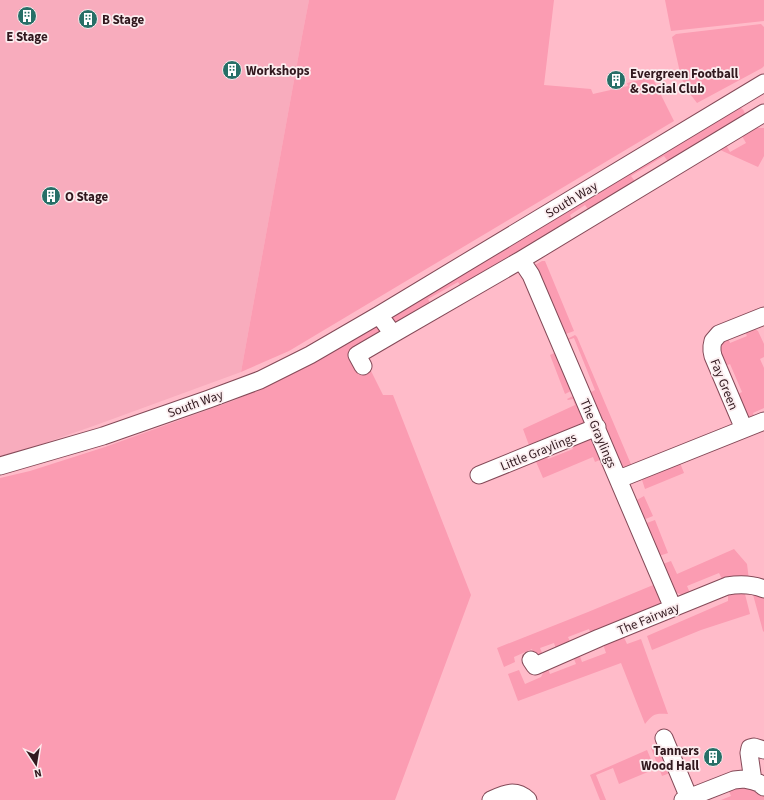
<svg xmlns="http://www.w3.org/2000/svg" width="764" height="800" font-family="'Source Sans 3',sans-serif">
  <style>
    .built { fill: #f8acbd }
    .green { fill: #fb9cb2 }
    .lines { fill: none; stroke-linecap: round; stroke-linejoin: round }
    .minor-casing { stroke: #844a58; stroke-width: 19 }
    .minor { stroke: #fff; stroke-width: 17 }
    .labels { text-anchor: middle; stroke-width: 3.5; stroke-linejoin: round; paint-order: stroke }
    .poi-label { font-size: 13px; font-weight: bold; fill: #31181e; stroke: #fbedef; text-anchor: start }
    .street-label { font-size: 13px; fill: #31181e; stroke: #fbedef }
  </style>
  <rect width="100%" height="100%" fill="#ffbbc9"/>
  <path class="built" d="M0,0H309L303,31L241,372L99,424L25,450L0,456Z"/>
  <path class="green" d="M309,0H554L544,85L591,89L593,94L628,86L627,83L652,77L674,121L289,351L241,372L303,31Z
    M665,0H764V21L671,31Z
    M761,24L764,27V66L762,68L697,103L687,90L681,77L672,37L676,34Z
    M739,107C744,109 745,112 745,117L670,164L664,156L631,176L637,184L590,212L585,205L570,215L573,222L462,288L458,282L428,299L432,307L397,325L392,319V314Z
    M755,128H764V156L758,167L718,149L726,145L730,152L746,143L742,136Z
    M542,261H545L574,331L563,335L534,266L535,265Z
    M375,325L382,328L380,336L348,354L359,375L370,369L383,395H393L471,595L395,800H0V478L30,471L105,447L235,400L314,363Z
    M743,328H753L758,331L764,344V357L760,359L764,368V408L753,413L756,421L747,419L734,396L742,392L730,364L722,367L718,343L727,335L730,343L747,336Z
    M575,335L577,337L633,469H620L587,394L595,390L574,338L565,341V340Z
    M556,352L573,390L565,394L550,355Z
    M575,395L585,421L583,425L530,448L523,429L575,405L573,399L568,400L567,399Z
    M592,438L602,459L595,462L593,457L543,478L534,457L544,452L548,459L573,449L570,442Z
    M680,463L684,473L645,489L642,480L644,478Z
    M644,496L653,516L643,520L635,501Z
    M655,520L668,553L656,557L644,524Z
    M734,549L747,564L749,580L723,581L719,573L687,586L691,595H682L673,591L660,565L671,561L677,574Z
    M658,583L663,605L592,637L589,629L568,637L572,646L557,652L554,643L540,648L544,658L534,654L532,649L514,657L515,662L504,667L497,648L588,612Z
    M744,590L750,614L701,630L652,650L647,636L728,601V592Z
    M752,591L764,595V632L763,631Z
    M622,633L627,644L641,639L668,714C655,713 653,714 645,724L621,663L518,701L508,674L519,670L525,684L541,677L543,673L542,670L546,664L550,674L576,664L572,654L578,651L582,662L606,653L602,641Z
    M657,746H660L670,773L662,776L651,748Z
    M647,750L655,769L619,784L613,768L596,775L606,800H600L590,775Z
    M744,786L758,791L764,796V800H721L731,796L728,789Z"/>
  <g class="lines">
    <defs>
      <path id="minor" d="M521,260L531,275L673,608
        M379,315L393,334L521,260L764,113
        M363,366L357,355L393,334
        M744,429L713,356L712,351V346L713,341L719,334L764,316
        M0,466L103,436L209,399L260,380L310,355L379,315L764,83
        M479,475L597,427
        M619,479L764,421
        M531,660L535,666L599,638L727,586C740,584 752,584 764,589
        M664,738L689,798
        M753,781L749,753L750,748L754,747L764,750
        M491,800C504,794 515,788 528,800
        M683,800L734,780L744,779L753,781L759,783L764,787"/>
    </defs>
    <use href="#minor" class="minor-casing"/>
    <use href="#minor" class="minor"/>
  </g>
  <defs>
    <symbol id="building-disc" viewBox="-11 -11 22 22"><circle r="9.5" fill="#276f67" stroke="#fbedef"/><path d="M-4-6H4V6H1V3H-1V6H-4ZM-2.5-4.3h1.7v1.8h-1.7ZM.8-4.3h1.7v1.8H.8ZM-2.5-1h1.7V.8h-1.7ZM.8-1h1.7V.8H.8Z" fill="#fff"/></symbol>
  </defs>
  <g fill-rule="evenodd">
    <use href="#building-disc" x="16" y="5" width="22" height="22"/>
    <use href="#building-disc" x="77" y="8" width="22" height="22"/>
    <use href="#building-disc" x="221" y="59" width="22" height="22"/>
    <use href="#building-disc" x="605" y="69" width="22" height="22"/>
    <use href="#building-disc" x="40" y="185" width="22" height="22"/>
    <use href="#building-disc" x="702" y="746" width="22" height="22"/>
  </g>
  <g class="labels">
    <g class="poi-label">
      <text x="102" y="24">B Stage</text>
      <text x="27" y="41" text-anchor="middle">E Stage</text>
      <text x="246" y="75">Workshops</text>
      <text x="630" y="78">Evergreen Football<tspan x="630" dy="15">&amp; Social Club</tspan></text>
      <text x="65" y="201">O Stage</text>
      <text x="699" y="755" text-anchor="end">Tanners<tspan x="699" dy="15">Wood Hall</tspan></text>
    </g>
    <g class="street-label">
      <text transform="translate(571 199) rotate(-31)" y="5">South Way</text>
      <text transform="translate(725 384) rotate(68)" y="5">Fay Green</text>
      <text transform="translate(195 403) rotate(-20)" y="5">South Way</text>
      <text transform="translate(599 433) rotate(67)" y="5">The Graylings</text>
      <text transform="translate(538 451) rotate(-22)" y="5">Little Graylings</text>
      <text transform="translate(648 618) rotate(-22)" y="5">The Fairway</text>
    </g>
  </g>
  <g transform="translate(36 764) rotate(168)" stroke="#fbedef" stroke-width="3" paint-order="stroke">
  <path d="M0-3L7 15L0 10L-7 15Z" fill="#31181e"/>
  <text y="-6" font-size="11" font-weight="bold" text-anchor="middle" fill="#31181e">N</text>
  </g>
</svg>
